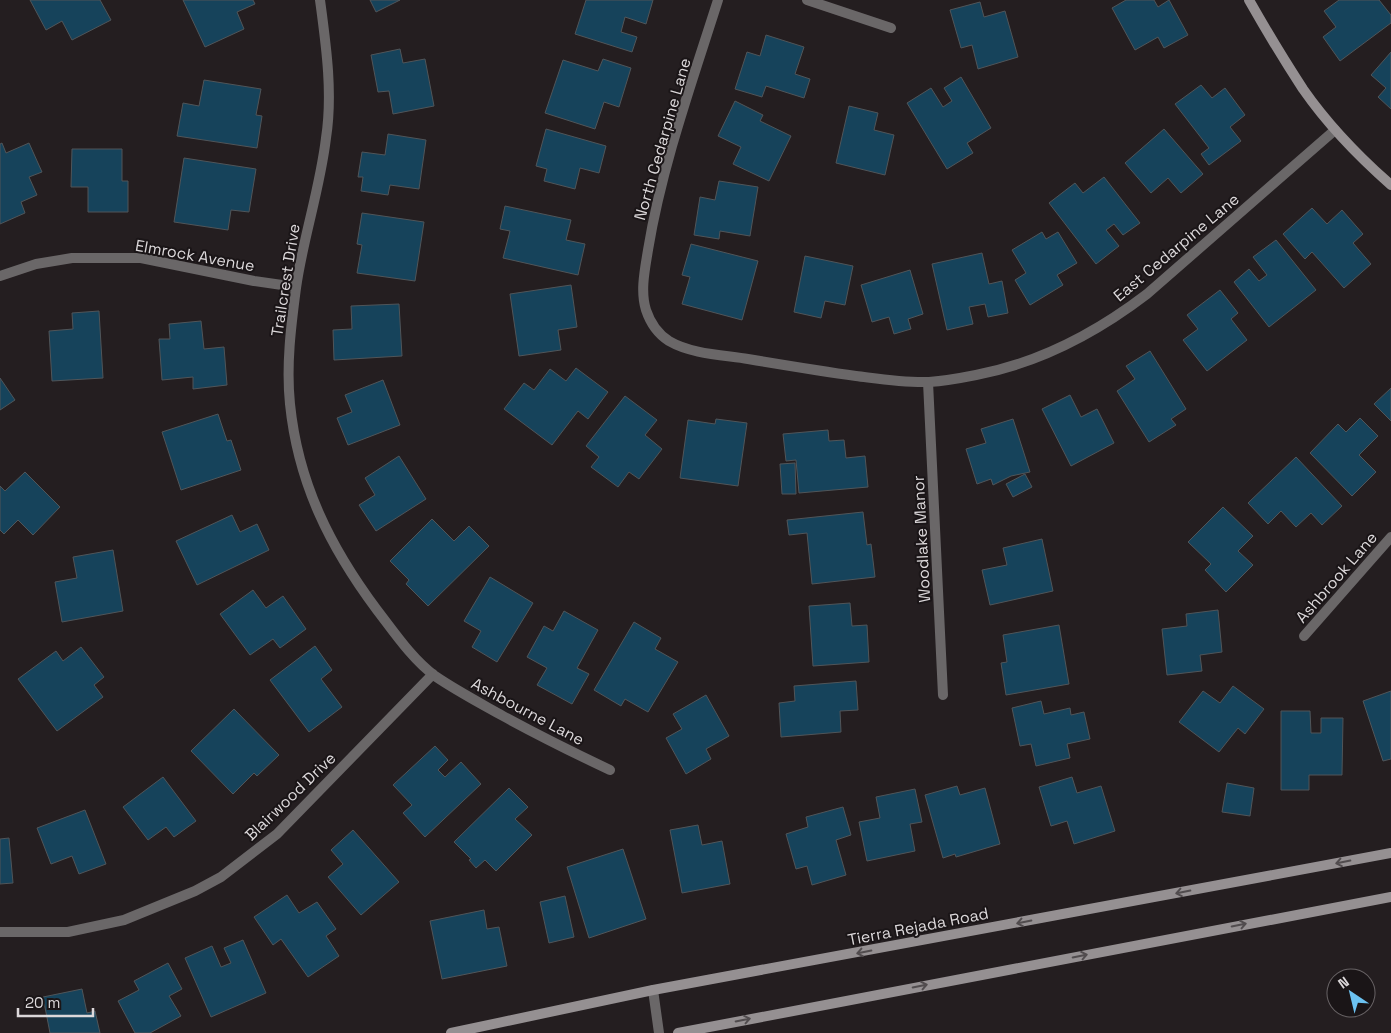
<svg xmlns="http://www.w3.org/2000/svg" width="1391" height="1033" font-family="'Space Grotesk',sans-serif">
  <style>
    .building { fill: #16435b; stroke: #505559 }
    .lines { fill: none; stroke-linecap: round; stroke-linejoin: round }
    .street { stroke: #6a6768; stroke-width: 10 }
    .secondary { stroke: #959092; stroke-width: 10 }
    .oneway { stroke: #514c4e }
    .labels { text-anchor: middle; stroke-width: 4; stroke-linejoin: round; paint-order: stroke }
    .street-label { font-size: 16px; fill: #dcd8da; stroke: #1a1517 }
  </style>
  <rect width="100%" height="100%" fill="#241e20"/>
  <path class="building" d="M30,0H100L111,20L72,40L62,21L46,30Z
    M183,0H253L255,4L237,12L244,29L205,47Z
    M370,0H400L376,12Z
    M586,0H653L646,24L625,17L621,32L637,37L632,52L575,34Z
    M1126,0H1154L1158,7L1169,0L1188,35L1164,48L1158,37L1135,50L1112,8Z
    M1339,0H1379L1391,15V23L1340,61L1323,37L1336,27L1324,11Z
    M980,2L984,17L1005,11L1018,57L978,69L972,45L961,48L950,10Z
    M766,35L804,47L795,74L810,79L804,98L766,86L762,97L735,89L747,52L760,56Z
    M400,49L403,63L425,59L434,106L393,114L389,91L378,92L371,55Z
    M1391,52V109L1378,97L1386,88L1371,75Z
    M603,59L631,68L619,107L604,102L595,129L545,113L563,60L598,71Z
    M961,77L991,128L967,143L973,153L947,169L907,103L931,88L943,107L952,101L944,88Z
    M204,80L261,89L256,115L262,116L257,148L177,136L183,103L199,106Z
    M1201,85L1212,98L1225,88L1245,115L1230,127L1241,141L1209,165L1201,154L1209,148L1175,104Z
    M735,101L763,115L760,121L791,136L769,181L733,164L741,147L718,136Z
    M849,106L878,113L874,130L894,135L885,175L836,163Z
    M546,129L606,146L599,173L580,168L575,189L544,181L547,169L536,166Z
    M1164,129L1203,174L1181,193L1168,178L1151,193L1125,163Z
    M388,134L426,140L419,189L390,185L388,195L361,191L363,177H358L362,152L385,155Z
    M2,143L6,153L29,143L42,172L29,177L37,195L21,202L25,213L0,224V144Z
    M72,149H122V181H128V212H88V187H71Z
    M184,158L256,169L249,212L231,210L228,230L174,222Z
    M1104,177L1140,223L1123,235L1114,224L1106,230L1119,246L1096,264L1049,203L1075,183L1083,193Z
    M719,181L758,187L750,236L720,231L719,239L694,235L700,197L715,200Z
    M505,206L571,220L566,240L585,244L578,275L503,258L510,231L500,229Z
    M1312,208L1327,224L1342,210L1363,234L1353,243L1371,264L1344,288L1312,252L1305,259L1283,234Z
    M362,213L424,222L415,281L357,273L362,245L357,244Z
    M1042,232L1046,239L1058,232L1077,263L1057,275L1063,285L1030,305L1015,280L1026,273L1012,250Z
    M1276,240L1316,290L1269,327L1234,282L1249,269L1259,281L1267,275L1253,257Z
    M691,244L758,261L742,320L682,304L690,277L682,275Z
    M982,253L989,284L1002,281L1008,313L988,317L985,304L969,307L973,324L947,330L932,264Z
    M805,256L853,266L845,305L825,301L821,318L794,312Z
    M910,270L923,314L908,319L911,329L894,334L889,317L872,322L861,285Z
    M571,285L577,327L558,330L561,350L519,356L510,294Z
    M1220,290L1238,313L1231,319L1247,340L1207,371L1183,340L1198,329L1187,315Z
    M399,304L402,356L334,360L333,330L352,329L351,306Z
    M99,311L103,378L52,381L49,331L73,329L72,313Z
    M201,321L204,349L224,347L227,385L193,389V377L162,380L159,339H170L169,324Z
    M1150,351L1186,409L1171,419L1176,425L1149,442L1117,391L1135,379L1126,366Z
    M576,368L608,392L588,419L578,411L552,445L504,409L524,383L534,390L550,369L566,381Z
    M0,378L15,400L0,410Z
    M383,380L400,425L348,445L337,418L352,412L345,395Z
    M1391,388V421L1374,404Z
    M1070,395L1081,417L1097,409L1114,443L1071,466L1042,409Z
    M625,396L657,420L645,435L662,449L639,479L629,472L618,487L591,467L599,457L586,446Z
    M218,414L227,441L231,440L241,470L181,490L162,432Z
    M1360,418L1378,436L1359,455L1376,472L1352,496L1310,453L1338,424L1346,432Z
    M716,419L747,423L738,486L680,478L688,420L715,424Z
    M1013,419L1030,472L1011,476L993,485L991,479L977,484L966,449L986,443L981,429Z
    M828,430L829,441L844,440L846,458L865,456L868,487L799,493L796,460L786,461L783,434Z
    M399,456L426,499L376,531L359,505L375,495L365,478Z
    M1296,457L1342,506L1322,525L1311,513L1296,527L1281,511L1268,524L1248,503Z
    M795,463L796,494H782L780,464Z
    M25,472L60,507L33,535L18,520L4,534L0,530V486L5,491Z
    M1025,474L1032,487L1013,497L1006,484Z
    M1223,507L1253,536L1238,551L1253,565L1226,592L1205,570L1211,564L1188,542Z
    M863,512L867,545L871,544L875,577L812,584L807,533L789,535L787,520Z
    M232,515L240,532L257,524L269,550L197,585L176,541Z
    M432,519L454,541L469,526L489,546L428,606L406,584L409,580L390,561Z
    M1042,539L1053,591L990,605L982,570L1007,565L1003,548Z
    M113,550L123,611L62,622L55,582L77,578L73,557Z
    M490,577L533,603L497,662L472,647L481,631L464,621Z
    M253,590L266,608L283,596L306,629L280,648L273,639L250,655L220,614Z
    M850,603L852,626L867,625L869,662L813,666L809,606Z
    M1218,610L1222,652L1200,655L1202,671L1167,675L1162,629L1187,626L1186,614Z
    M564,611L598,630L577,668L589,674L572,704L537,685L547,668L527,657L544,626L553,631Z
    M634,622L661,638L655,649L678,662L648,712L625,699L621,706L594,690Z
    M1059,625L1069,684L1006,695L1001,663L1007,662L1003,635Z
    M315,646L332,670L321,679L342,707L309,732L270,680Z
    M81,647L104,677L94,685L103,697L57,731L18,679L56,651L63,661Z
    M856,681L858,710L840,711L841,732L781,737L779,703L795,701L794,686Z
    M1233,686L1264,709L1245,734L1238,728L1219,752L1179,722L1203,691L1220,703Z
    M1391,691V759L1383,761L1363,701Z
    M706,695L729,736L706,749L711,759L686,774L666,738L682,729L673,714Z
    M1041,701L1044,714L1070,708L1071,715L1084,712L1090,739L1067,744L1070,758L1036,766L1031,744L1020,746L1012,708Z
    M234,709L279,755L257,776L254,773L233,794L191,751Z
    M1281,711H1310L1311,733H1321V718H1343L1342,775H1309V790H1281Z
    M435,746L448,760L438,770L445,777L461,762L481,784L425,837L403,813L412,805L393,785Z
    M163,777L196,821L174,837L166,827L148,840L123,807Z
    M1072,777L1077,793L1101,786L1115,831L1074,844L1067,821L1051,826L1039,787Z
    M1227,783L1254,788L1250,816L1222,812Z
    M957,786L960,795L985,788L1000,844L956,857L955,854L943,858L925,795Z
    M509,788L528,807L515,819L532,835L496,871L485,860L476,868L469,860L471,859L454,842Z
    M915,789L922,822L910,824L915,851L867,861L859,822L880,818L876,797Z
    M843,807L851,835L836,840L846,875L812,885L807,866L796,869L786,834L808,827L806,817Z
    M85,810L106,864L79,874L72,856L51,864L37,828Z
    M698,825L702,845L722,841L730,884L682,893L670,830Z
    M353,830L399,882L361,915L328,877L343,864L331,850Z
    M9,838L13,883L0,884V839Z
    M623,849L646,919L589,938L567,867Z
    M287,895L299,913L317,902L336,929L326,936L339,956L308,977L281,939L273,945L254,917Z
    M565,896L574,937L549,943L540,902Z
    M484,910L487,929L499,927L507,966L442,979L430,921Z
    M243,940L266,993L211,1017L185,958L212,946L221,967L231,963L224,948Z
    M168,963L182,989L169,996L181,1016L150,1033H135L118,1001L139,990L134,981Z
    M82,989L87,1013L95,1011L100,1033H50L43,997Z"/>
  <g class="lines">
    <path class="street" d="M320,0C326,45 333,93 326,138C320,189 303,238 296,288C291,326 286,366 290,404C298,483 330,547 377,610C394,632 412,659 435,676C457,691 480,703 503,716C538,735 574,753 610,770
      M718,0C692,82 662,165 648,250C645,269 640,291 646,310C650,322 658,334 669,341C691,354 723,355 748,359C784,365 820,371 856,376C880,379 904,383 929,382C944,381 961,378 976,375C1039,363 1096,333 1147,294L1335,130
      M807,0L891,28
      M0,276L36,264L72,258H141L254,281L296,287
      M928,382L943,695
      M1304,636L1391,537
      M0,932H68L124,920L195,891L221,877L277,834L433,674
      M653,990L659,1033"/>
    <path class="secondary" d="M1249,0C1266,30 1284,60 1303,89C1328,125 1358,156 1391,185
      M451,1033L653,990L1391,853
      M678,1033L1391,897"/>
  </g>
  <defs><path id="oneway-shaft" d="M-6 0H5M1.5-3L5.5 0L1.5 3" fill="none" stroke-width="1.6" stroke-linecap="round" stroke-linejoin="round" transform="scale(1.25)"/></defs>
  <g class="oneway">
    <use href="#oneway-shaft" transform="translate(1343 862) rotate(169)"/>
    <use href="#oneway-shaft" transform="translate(1183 892) rotate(169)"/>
    <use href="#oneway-shaft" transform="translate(1024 922) rotate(169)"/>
    <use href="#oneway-shaft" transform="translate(1239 925) rotate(-11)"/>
    <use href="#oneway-shaft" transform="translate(864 952) rotate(169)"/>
    <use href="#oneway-shaft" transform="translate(1080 956) rotate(-11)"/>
    <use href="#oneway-shaft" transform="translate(920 986) rotate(-11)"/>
    <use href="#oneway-shaft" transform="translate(743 1020) rotate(-11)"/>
  </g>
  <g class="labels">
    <g class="street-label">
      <text transform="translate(662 139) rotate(-74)" y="6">North Cedarpine Lane</text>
      <text transform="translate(1176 247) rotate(-40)" y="6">East Cedarpine Lane</text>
      <text transform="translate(195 255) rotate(10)" y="6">Elmrock Avenue</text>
      <text transform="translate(285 280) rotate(-81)" y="6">Trailcrest Drive</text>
      <text transform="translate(921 539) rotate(-93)" y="6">Woodlake Manor</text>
      <text transform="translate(1336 577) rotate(-49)" y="6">Ashbrook Lane</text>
      <text transform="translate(528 711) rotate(28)" y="6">Ashbourne Lane</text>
      <text transform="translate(290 796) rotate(-44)" y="6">Blairwood Drive</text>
      <text transform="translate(918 926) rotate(-11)" y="6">Tierra Rejada Road</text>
    </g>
  </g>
  <g transform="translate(1351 993) rotate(325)"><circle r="24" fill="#1a1517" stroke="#686365"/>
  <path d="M0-4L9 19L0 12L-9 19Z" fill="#6cc3f2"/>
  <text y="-8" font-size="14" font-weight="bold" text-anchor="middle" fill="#dcd8da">N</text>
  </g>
  <path d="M18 1008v8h75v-8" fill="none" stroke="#dcd8da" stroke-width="2.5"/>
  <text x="25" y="1008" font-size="15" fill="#dcd8da" stroke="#1a1517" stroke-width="4" paint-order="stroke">20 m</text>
</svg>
